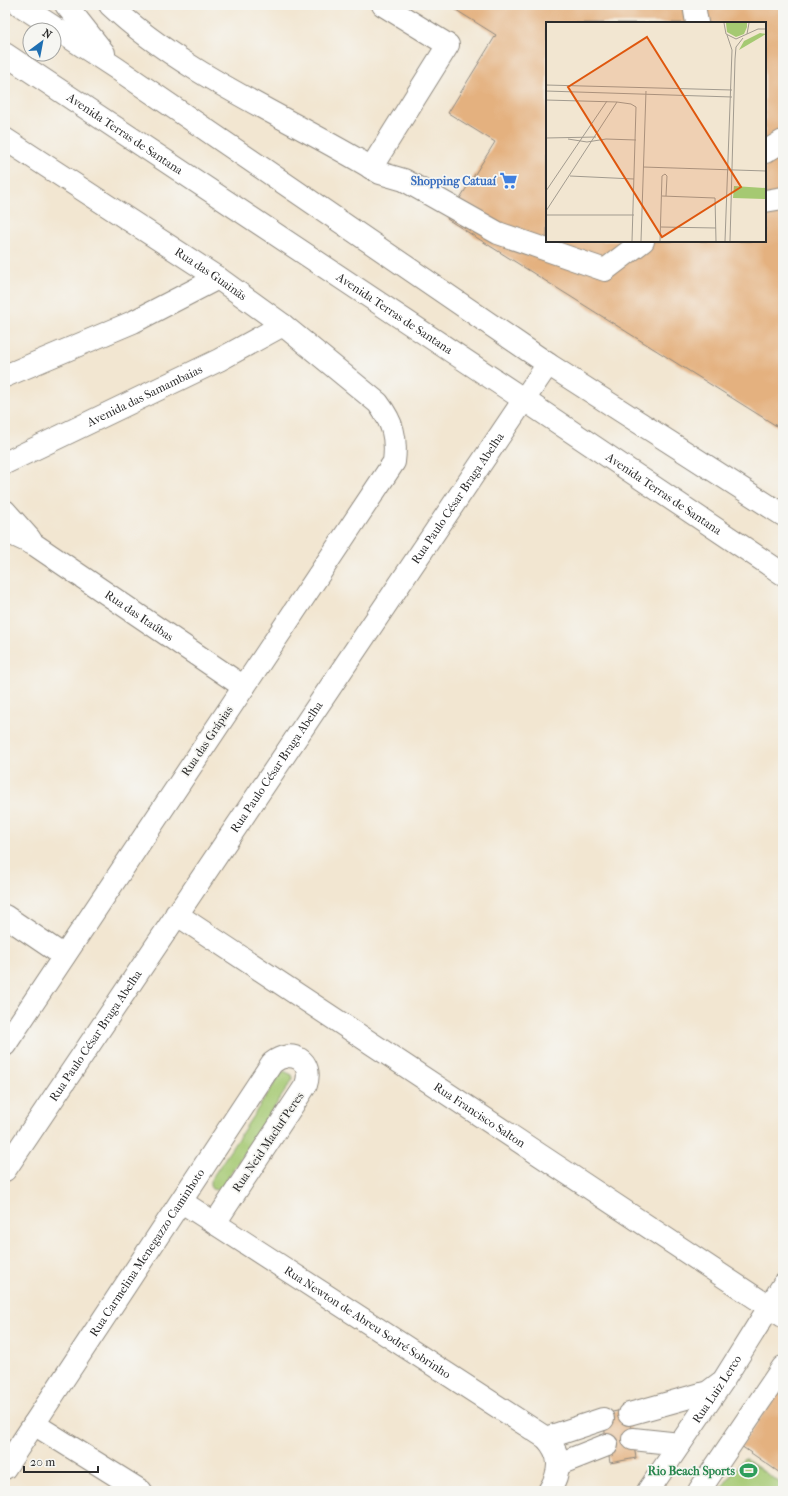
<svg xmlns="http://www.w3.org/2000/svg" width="788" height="1496" font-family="'IM FELL French Canon',serif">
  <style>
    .green { fill: #a5c972; stroke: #687a4e }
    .building { fill: #e4b17f; fill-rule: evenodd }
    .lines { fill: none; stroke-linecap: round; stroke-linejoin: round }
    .minor-casing { stroke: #8e887e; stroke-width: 24 }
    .minor { stroke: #fff; stroke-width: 22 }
    .labels { text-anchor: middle; stroke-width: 3.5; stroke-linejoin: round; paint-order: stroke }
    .street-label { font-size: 12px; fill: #2b2b2b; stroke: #f6f6f2 }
    .shop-label { font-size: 12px; font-weight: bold; fill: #366cbe; stroke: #f6f6f2; text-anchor: end }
    .leisure-label { font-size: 12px; font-weight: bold; fill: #27864d; stroke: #f6f6f2; text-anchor: end }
    .inset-road { fill: none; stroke: #a29b8f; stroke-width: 1 }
    .view { fill: #df570e; fill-opacity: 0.15; stroke: #df570e; stroke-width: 2 }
    .inset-edge { fill: none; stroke: #2b2b2b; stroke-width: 2 }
  </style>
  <rect width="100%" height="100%" fill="#f6f6f2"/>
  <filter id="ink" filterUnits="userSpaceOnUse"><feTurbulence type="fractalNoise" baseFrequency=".025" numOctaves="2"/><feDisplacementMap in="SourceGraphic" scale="8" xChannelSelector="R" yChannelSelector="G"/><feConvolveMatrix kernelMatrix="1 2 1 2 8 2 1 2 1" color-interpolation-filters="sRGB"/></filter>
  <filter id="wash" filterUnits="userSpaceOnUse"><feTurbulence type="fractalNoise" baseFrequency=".012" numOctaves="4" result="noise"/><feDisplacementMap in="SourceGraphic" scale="16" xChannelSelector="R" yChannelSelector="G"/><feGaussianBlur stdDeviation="0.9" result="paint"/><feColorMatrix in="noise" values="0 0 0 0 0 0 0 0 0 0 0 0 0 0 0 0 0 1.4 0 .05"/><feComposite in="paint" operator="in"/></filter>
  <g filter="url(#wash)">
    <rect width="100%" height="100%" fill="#f2e6d1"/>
    <path class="green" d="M284,1071L292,1075L293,1079L291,1082L222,1187L217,1190L212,1189L210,1186V1181L282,1072Z
      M744,1458L783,1485V1491H719Z"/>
    <g id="blocks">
      <path class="building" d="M448,5H783V430L447,219L495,142L448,113L496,35ZM547,23H765V241H547Z
        M783,1386V1475L741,1446Z
        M628,1409L636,1458L610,1463L602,1414Z"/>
    </g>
  </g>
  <g filter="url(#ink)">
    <use href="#blocks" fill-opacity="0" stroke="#8e887e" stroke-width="1"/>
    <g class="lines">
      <defs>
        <g id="minor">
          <path d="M20,5L116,68L548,364L783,515"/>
          <path d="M66,5L104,53"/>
          <path d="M110,5C185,76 293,119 380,173L404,180L498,233L605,270L643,241"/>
          <path d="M694,5L697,23"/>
          <path id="s1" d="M5,54L523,399L783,574"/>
          <path id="s2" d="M5,139L218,278L283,325L378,403C393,423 397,437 394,462L5,1045"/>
          <path d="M765,152L783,141"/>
          <path d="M371,168L448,45L383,5"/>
          <path d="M765,201L783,198"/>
          <path d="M5,376L133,322L218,278"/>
          <path id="s3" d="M5,463L219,360L283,325"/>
          <path d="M5,511L30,539"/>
          <path id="s4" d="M5,531L35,545L244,687"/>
          <path id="s5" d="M176,914L783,1316"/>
          <path d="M5,916L64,956"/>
          <path id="s6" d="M5,1170L548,364"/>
          <path id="s7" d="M182,1202L546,1438C562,1455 561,1472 549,1491"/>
          <path d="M629,1414L708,1392L720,1383"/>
          <path d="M34,1424L141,1491"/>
          <path d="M546,1438L603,1419"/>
          <path d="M633,1439L680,1444"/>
          <path d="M559,1464L607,1445"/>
          <path id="s8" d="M5,1468L272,1063C292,1047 314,1061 306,1085L215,1223"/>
          <path id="s9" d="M648,1491L723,1381L783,1285"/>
          <path d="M699,1491L783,1367"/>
        </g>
      </defs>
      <use href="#minor" class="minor-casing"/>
      <use href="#minor" class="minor"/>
    </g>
  </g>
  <defs>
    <symbol id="supermarket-bare" viewBox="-9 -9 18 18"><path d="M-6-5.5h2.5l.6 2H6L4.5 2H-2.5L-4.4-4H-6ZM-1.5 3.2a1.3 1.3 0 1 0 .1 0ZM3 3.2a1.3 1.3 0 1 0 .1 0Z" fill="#3f7fe0" stroke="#f6f6f2" stroke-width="2.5" paint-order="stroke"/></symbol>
    <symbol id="stadium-bare" viewBox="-9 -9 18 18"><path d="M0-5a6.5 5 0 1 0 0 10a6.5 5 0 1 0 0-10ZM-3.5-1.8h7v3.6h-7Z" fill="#2e9e5b" stroke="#f6f6f2" stroke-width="2.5" paint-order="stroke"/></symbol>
  </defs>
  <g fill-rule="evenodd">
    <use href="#supermarket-bare" x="496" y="168" width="25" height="25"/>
    <use href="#stadium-bare" x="736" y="1458" width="25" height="25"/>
  </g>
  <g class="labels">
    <g class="street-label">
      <text dy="4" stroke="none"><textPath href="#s1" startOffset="144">Avenida Terras de Santana</textPath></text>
      <text dy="4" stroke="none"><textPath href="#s2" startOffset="246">Rua das Guainãs</textPath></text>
      <text dy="4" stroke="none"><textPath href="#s1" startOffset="468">Avenida Terras de Santana</textPath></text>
      <text dy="4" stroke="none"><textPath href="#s3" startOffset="155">Avenida das Samambaias</textPath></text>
      <text dy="4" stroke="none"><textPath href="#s1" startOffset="792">Avenida Terras de Santana</textPath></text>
      <text dy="4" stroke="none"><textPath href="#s6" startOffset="810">Rua Paulo César Braga Abelha</textPath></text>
      <text dy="4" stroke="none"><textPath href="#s4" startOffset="159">Rua das Itaúbas</textPath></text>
      <text transform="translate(207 741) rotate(-56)" y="4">Rua das Grápias</text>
      <text dy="4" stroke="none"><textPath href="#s6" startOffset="486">Rua Paulo César Braga Abelha</textPath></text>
      <text dy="4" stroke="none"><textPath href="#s6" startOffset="162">Rua Paulo César Braga Abelha</textPath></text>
      <text dy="4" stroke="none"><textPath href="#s5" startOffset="364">Rua Francisco Salton</textPath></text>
      <text transform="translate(268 1142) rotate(-56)" y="4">Rua Neid Macluf Peres</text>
      <text dy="4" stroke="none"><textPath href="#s8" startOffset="258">Rua Carmelina Menegazzo Caminhoto</textPath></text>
      <text dy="4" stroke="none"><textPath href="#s7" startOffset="221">Rua Newton de Abreu Sodré Sobrinho</textPath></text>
      <text dy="4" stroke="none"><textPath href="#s9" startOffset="123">Rua Luiz Lerco</textPath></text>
    </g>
    <g class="shop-label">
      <text x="496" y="185">Shopping Catuaí</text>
    </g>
    <g class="leisure-label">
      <text x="735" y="1475">Rio Beach Sports</text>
    </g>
  </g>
  <g transform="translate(546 22)">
    <rect width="220" height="220" fill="#f2e6d1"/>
    <path d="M180,1H201V5L198,12L190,15L181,10ZM214,11L220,12L193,28L198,19ZM188,164L220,166V177L187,176Z" fill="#a5c972"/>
    <path class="inset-road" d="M178,1L180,12L190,17L201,12L203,1M201,12L212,7H220M0,63L186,68M0,69L186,75M0,78L71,80L85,82L90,85L86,219M0,116L50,115M22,117L41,120L60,117L90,118M97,145L220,149M119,152L121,154L120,174M24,154L88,157M0,169L61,79M116,174L169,176L170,219M0,189L71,80M0,193H88M115,205L170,206M95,219L100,69M114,219L116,154L119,152M179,219L186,28L181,13M184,219L189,37L190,25L197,16"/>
    <path class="view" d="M101,15L195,165L116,215L22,65Z"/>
    <rect width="220" height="220" class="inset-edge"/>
  </g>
  <rect width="788" height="1496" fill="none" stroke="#f6f6f2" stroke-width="20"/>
  <g transform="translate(42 42) rotate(32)"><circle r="19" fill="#f6f6f2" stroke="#a5a5a2"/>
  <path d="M0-3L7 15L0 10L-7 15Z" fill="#1f6fb2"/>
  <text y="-6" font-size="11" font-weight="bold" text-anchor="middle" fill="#2b2b2b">N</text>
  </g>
  <path d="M24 1466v6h74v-6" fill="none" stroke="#2b2b2b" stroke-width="2"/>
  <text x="30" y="1466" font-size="12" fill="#2b2b2b" stroke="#f6f6f2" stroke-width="3" paint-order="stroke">20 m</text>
</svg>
